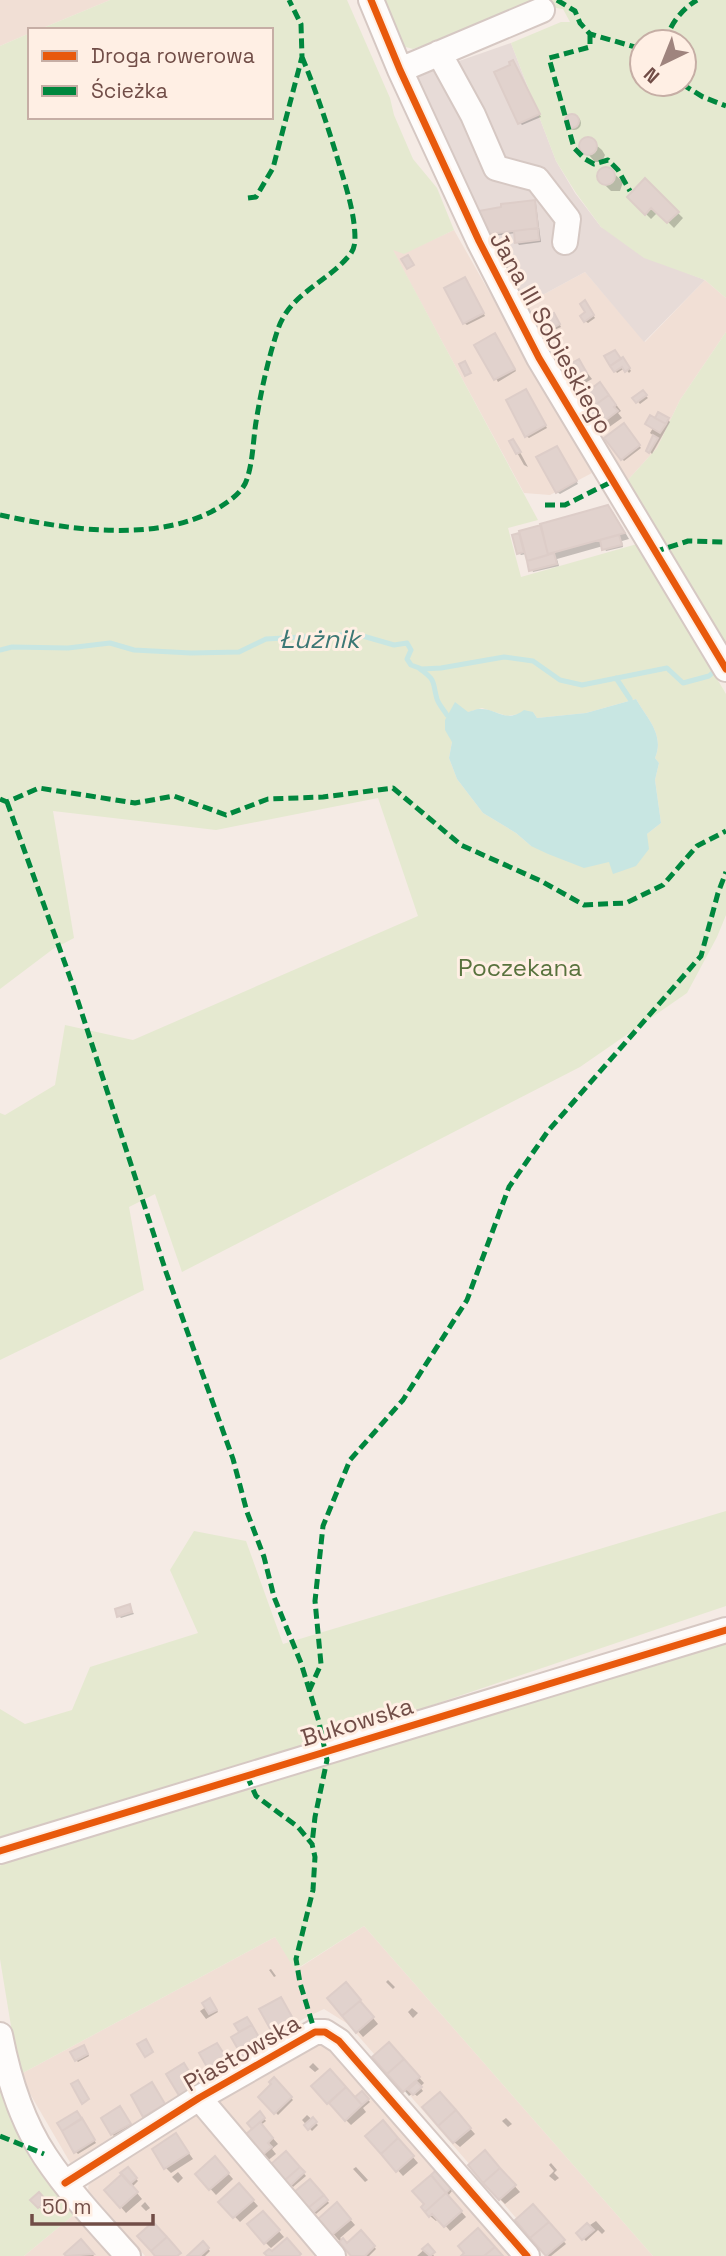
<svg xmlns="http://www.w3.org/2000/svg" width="726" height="2256" font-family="'Space Grotesk',sans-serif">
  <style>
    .residential { fill: #f1dfd5 }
    .industrial { fill: #e7dbd7 }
    .green { fill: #e5e9d0; fill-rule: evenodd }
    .water { fill: #c8e6e2 }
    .shadow { fill: #0003 }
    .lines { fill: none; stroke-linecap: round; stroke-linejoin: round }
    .stream { stroke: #c8e6e2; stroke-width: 5 }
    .building { fill: #e1d2cd; stroke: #ddcdc8; stroke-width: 2 }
    .minor-casing { stroke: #d6c8c3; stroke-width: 28 }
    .minor { stroke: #fefcfb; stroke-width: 24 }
    .quiet { stroke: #00873e; stroke-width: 5; stroke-dasharray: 10 5; stroke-linecap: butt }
    .cycleway-casing { stroke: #ffefe4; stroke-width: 11 }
    .cycleway { stroke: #e8590c; stroke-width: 7 }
    .labels { text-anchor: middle; stroke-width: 6; stroke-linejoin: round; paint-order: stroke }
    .street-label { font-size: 24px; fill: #714d47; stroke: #ffefe4 }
    .park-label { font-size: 24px; fill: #58723d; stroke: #ffefe4 }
    .water-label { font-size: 26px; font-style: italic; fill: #3c7875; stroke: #ffefe4 }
  </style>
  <rect width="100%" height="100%" fill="#f5ebe5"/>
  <path class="residential" d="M0,0H110L38,30H30V33L0,46Z
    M454,230L592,473L550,495L524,493L392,249L404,253Z
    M585,272L645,342L705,280L726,298V332L680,400L657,448L626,482L553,364L524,305Z
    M364,1926L653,2256H549L348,2024L324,2009L305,2018L71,2164L19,2075L275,1937L296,1970Z
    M328,2037L520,2256H344L219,2112V2095Z
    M189,2112L201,2116L321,2256H145L88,2190L90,2174Z
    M76,2213L115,2256H24Z"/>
  <path class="industrial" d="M511,43L556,161L575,193L601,227L682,271L705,280L644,342L585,272L524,305L416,76Z"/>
  <path class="green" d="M110,0H347L390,98L394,115L413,159L437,188L454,230L404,254L393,250L538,520L508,528L521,577L637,544L726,694V915L717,937L687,993L580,1067L182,1272L155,1194L129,1207L144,1290L0,1360V1113L5,1115L55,1085L65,1025L133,1040L418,916L378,798L216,830L53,811L74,938L53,949L0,989V46L30,33V117H271V30H38ZM636,699C647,718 665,735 655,758L659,763L655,780L661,823L647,834L531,846L516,833L483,813L457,779L449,758L452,742L468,712L482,708L507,716L533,712L537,718L586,713Z
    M384,0H726V298L705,280L644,258L601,227L576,193L556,161L511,43L561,22H570L563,9L536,5L413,49L402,46ZM642,42H684V84H642Z
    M726,332V649L626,482L657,448L680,400Z
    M726,1511V1606L216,1778L0,1844V1709L25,1724L72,1710L90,1667L198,1633L170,1570L194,1531L246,1541L283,1644Z
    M726,1641V2256H653L364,1926L295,1970L275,1937L19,2075L0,1959V1866L2,1863Z
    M0,2075L28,2151L48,2184L76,2213L24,2256H0Z"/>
  <path class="water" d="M636,699C647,718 665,735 655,758L659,763L655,780L661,823L647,834L649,849L636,866L613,874L609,862L584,868L548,854L531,846L516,833L483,813L457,779L449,758L452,742L445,730V720L455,702L468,712C472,711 476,709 479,709C498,708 505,724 524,710L533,712L537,718L586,713Z"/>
  <path class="shadow" d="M513,62L541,117L522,125L520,123Z
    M567 123a7 7 0 1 1 14 0a7 7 0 1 1-14 0Z
    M589,139L602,150L605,155L602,162H595L582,147L585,140Z
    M608,168L623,182L620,191H611L599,179V174L602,169Z
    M645,181L683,218L674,228L658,212L651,219L629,197Z
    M534,202L536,204L541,242L519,245L517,242L516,233L494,236L491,233Z
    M467,281L485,316L467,325L464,323Z
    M587,305L595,318L588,323L585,321L588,313Z
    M556,317L561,327L552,331L554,335L547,339L545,336Z
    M497,337L516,371L498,382L477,345Z
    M606,357L625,361L631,371L629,373L625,368L617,373Z
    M578,361L592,379L578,387L565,369Z
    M605,390L621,411L618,413L622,418L605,430L581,398Z
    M642,392L648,398L640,404L635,398Z
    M528,394L547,428L529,438L526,436Z
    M668,420L670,422L652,454L648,450L654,436L650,433L653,428Z
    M626,428L641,448L624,461L622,459Z
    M511,442L515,443L528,467L524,465Z
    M559,450L578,484L560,494L557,492Z
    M608,507L613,512L629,539L622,541L623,547L606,551L603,546L557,559L559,566L533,572L526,554L521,555L519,553V535L523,539Z
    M129,1606L134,1614L121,1618L119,1616Z
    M271,1969L276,1976L274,1977L269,1970Z
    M388,1980L395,1987L393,1989L386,1982Z
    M345,1984L378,2024L363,2037L329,1998Z
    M283,2001L296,2024L282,2032L285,2036L283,2038L279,2034L276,2035L274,2033Z
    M212,2003L218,2012L206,2019L200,2011Z
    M412,2008L418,2013L413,2018L408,2012Z
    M249,2021L269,2052L250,2063L245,2057L241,2033L236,2025Z
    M86,2050L89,2056L78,2062L76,2060Z
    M394,2050L424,2083L420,2087L423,2091L417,2096L413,2093L409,2096L404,2090Z
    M313,2063L319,2069L315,2072L309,2067Z
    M330,2072L355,2099L362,2093L370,2102L363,2108L366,2112L351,2125L313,2087Z
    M274,2080L293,2100L278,2115L261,2097L273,2085Z
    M154,2087L166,2107L147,2118L145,2116Z
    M445,2100L475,2134L460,2147L454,2142Z
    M120,2109L135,2130L118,2140L112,2134Z
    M260,2114L266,2121L261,2125L278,2144L272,2149L276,2154L266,2162L261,2151L255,2129Z
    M79,2115L96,2143L78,2154L76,2152Z
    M307,2115L318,2125L312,2131L302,2120Z
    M506,2118L512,2124L508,2127L502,2121Z
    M388,2128L418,2163L403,2176L367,2136Z
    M176,2135L193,2159L171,2173L166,2168Z
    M291,2159L306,2176L293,2187L273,2165Z
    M551,2163L557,2170L554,2173L559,2178L555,2181L549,2176L554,2171L549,2165Z
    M220,2164L233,2179L216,2195L197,2174Z
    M356,2167L368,2180L365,2182L353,2169Z
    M128,2169L138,2181L132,2187L142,2199L126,2213L106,2190L132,2182L124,2173Z
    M500,2170L520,2192L505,2204L500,2199Z
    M178,2172L183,2178L178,2183L172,2177Z
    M438,2175L452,2191L448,2196L466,2217L450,2231L439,2218L436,2221L430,2216Z
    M239,2185L258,2206L240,2222L221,2202Z
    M315,2186L329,2203L316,2214L297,2192Z
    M39,2194L48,2204L41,2209L32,2200Z
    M145,2202L150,2208L146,2211L141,2206Z
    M342,2210L355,2225L340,2238L347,2245L361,2232L376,2249L369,2256H353L320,2219Z
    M538,2212L566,2244L551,2256H548L517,2220Z
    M268,2219L284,2237L271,2248L265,2242Z
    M596,2221L605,2231L602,2234L598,2230L586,2241L578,2233Z
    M203,2243L210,2251L205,2256H190Z
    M428,2246L434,2256H417Z
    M87,2247L94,2256H68L66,2254Z"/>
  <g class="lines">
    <path class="stream" d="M0,650L12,647L68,648L110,643L134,650L191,653L239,652L266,639L356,634L394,645L407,643L411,650L407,659L411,665L422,669L441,668L504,657L533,661L560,680L582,685L667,668L683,683L709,676L718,668
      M420,669C437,681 432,682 437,699C439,705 444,710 447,715
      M616,678L630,699"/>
  </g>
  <path class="building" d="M513,60L540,114L518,124L494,72L510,65L509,62Z
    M565 121a7 7 0 1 1 14 0a7 7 0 1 1-14 0Z
    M579 146a9 9 0 1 1 18 0a9 9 0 1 1-18 0Z
    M597 176a9 9 0 1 1 18 0a9 9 0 1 1-18 0Z
    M645,178L679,212L667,223L651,208L645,215L627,197Z
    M535,200L538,228L490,234L479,211L501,207V204Z
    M538,228L539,240L515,243L514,231Z
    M408,255L414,265L407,269L401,259Z
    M465,277L484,313L463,324L444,288Z
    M585,300L594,315L584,322L580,316L585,312L580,304Z
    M554,313L560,324L551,329L553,333L544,337L536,322Z
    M495,333L515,369L494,380L474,345Z
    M615,350L621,359L610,366L604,356Z
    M623,357L630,368L625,372L622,367L614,372L610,366Z
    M579,359L587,373L571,382L563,368Z
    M465,361L471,373L465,376L459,364Z
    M600,382L609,395L588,410L579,398Z
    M526,389L546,425L525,437L506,400Z
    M643,390L647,395L636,403L632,398Z
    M609,395L616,405L614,407L618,411L598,426L587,411Z
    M658,412L669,418L666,424L655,418Z
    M650,415L666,424L660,433L645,424Z
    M624,423L640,445L621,460L604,438Z
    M653,435L658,438L649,453L646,451Z
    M513,439L521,452L516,454L509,441Z
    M557,446L577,481L556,493L536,457Z
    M608,505L625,533L548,554L540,524Z
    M541,525L548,555L527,561L519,531Z
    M519,533L524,552L517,554L512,535Z
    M619,535L622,545L602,550L600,540Z
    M554,553L557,564L529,571L527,561Z
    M130,1604L132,1612L117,1617L115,1609Z
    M346,1982L361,2000L342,2016L327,1998Z
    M281,1997L295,2022L281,2029L284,2034L279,2037L276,2032L273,2034L259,2009Z
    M210,1998L217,2010L209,2014L202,2003Z
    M360,2001L374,2017L356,2033L342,2016Z
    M247,2017L252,2025L239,2032L234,2024Z
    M252,2025L264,2046L243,2058L231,2037Z
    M146,2039L153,2052L145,2057L137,2044Z
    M389,2042L404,2059L387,2074L372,2057Z
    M217,2043L231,2065L212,2076L199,2053Z
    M84,2045L88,2054L75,2061L70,2052Z
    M404,2059L420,2077L403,2092L387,2074Z
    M184,2063L198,2086L180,2097L166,2074Z
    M330,2069L346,2087L327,2104L311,2086Z
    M274,2077L292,2097L274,2114L258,2097L271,2084L269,2082Z
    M78,2080L89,2099L82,2104L71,2084Z
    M152,2082L165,2104L143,2117L131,2095Z
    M417,2082L422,2087L413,2095L408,2090Z
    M346,2087L362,2105L345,2121L329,2103Z
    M362,2091L369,2099L362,2105L355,2097Z
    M440,2092L456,2110L438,2126L422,2107Z
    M120,2106L131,2124L111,2135L101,2118Z
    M456,2110L471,2128L453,2143L438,2126Z
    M77,2111L82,2119L62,2131L57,2123Z
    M260,2111L265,2118L252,2129L247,2123Z
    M313,2117L317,2122L308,2130L304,2125Z
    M82,2118L95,2140L74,2153L62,2131Z
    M383,2120L398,2138L381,2154L365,2136Z
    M260,2122L273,2138L268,2143L272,2147L259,2158L245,2135Z
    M176,2133L189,2153L164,2169L152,2149Z
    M398,2138L414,2156L396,2172L381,2154Z
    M485,2150L500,2168L483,2183L468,2165Z
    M286,2151L300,2167L285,2180L271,2164Z
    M215,2156L229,2173L209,2190L195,2174Z
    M128,2167L137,2178L130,2184L120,2173Z
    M300,2167L305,2172L290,2186L285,2180Z
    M500,2168L516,2185L499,2200L483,2183Z
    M436,2170L451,2188L446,2193L431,2175Z
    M122,2174L138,2192L120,2208L104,2190Z
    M431,2175L446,2193L425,2212L421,2207L424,2204L412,2191Z
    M310,2179L324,2195L308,2208L294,2192Z
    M239,2183L254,2200L233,2218L218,2202Z
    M39,2192L47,2201L38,2208L30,2200Z
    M446,2193L462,2211L444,2227L432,2214L429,2217L425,2212Z
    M324,2195L328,2200L313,2213L308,2208Z
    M337,2202L351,2219L332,2235L318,2219Z
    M533,2204L549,2222L530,2238L515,2220Z
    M263,2211L280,2230L264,2244L247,2224Z
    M153,2222L167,2237L151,2251L137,2236Z
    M549,2222L565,2240L546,2256L530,2238Z
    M587,2223L594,2230L582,2240L576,2233Z
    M478,2228L495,2247L484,2256H461L464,2253L458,2246Z
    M361,2230L375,2246L365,2256H351L339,2242L343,2238L347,2243Z
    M167,2237L181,2253L177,2256H155L151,2251Z
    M287,2238L301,2254L299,2256H267L264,2253L269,2249L272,2251Z
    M81,2239L94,2254L66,2256L64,2254Z
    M203,2241L209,2248L200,2256H187Z
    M428,2244L435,2252L430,2256L422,2249Z
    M495,2247L503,2256H484Z"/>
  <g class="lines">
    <defs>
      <path id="minor" d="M371,0L400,70L479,241L539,358L726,669
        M439,53L473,115L496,168L537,179L568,219L565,242
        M400,70L542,10
        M0,1851L726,1630
        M0,2035C8,2076 21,2120 45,2156C69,2192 99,2224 128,2256
        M199,2098L333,2256
        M65,2183L199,2098L315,2032H325L339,2041L527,2256"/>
    </defs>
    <use href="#minor" class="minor-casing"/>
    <use href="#minor" class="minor"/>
    <path class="quiet" d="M557,0L575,11L580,23L590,34L642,49
      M590,34V47L549,58L574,148L585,159L594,164L608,160L618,170L630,191
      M666,42C669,25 682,9 697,0
      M682,84L703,97L726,106
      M248,198L256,197L273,168L302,57L301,24L289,0
      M545,505H565L613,481
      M0,515C68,530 166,545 226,503C235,497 244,489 247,479C253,461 253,441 256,422C261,391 268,359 278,329C290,294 324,284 347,258C352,253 355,247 355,239C355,215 347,190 340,167C329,130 317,93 302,57
      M654,552L688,541L726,542
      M0,799L7,802L39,788L135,803L174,796L226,815L268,799L323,797L393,788L461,845L541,881L584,905L626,903L663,885L697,846L726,831
      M7,802L72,983L166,1272L233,1459L247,1512L264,1557L274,1597L301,1663L319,1722L327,1760L315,1817L312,1844
      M309,1691L321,1664L315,1601L323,1526L350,1460L403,1400L467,1300L509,1187L548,1131L701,956L718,893L726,872
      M247,1776L256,1796L298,1827L312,1844L315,1857L313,1890L296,1959L300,1983L315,2032
      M0,2136L44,2154"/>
    <defs>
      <path id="cycleway" d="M371,0L400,70L479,241L539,358L726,669
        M0,1851L726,1630
        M65,2183L199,2098L315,2032H325L339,2041L527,2256"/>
    </defs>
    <use href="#cycleway" class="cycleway-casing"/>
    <use href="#cycleway" class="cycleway"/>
  </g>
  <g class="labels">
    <g class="street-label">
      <text transform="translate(551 333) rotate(61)" y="8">Jana III Sobieskiego</text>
      <text transform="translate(357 1722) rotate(-17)" y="8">Bukowska</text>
      <text transform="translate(242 2053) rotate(-30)" y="8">Piastowska</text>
    </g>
    <g class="park-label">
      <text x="520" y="976">Poczekana</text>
    </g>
    <g class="water-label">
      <text x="319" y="648">Łużnik</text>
    </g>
  </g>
  <rect x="28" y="28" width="245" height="91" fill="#ffefe4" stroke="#c6aea5" stroke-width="2"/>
  <rect x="42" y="51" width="35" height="10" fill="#e8590c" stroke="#c6aea5" stroke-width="2"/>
  <text x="91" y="63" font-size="21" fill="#714d47">Droga rowerowa</text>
  <rect x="42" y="86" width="35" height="10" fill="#00873e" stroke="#c6aea5" stroke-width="2"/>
  <text x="91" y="98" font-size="21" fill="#714d47">Ścieżka</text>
  <g transform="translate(663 63) rotate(223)"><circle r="33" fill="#ffefe4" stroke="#c6aea5" stroke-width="2"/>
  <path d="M0-5L12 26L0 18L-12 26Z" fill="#9f847e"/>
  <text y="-10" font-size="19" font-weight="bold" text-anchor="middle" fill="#714d47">N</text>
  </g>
  <path d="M32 2214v10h121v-10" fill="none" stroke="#714d47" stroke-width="3.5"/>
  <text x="42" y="2214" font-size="21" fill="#714d47" stroke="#ffefe4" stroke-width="5" paint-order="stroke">50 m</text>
</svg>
